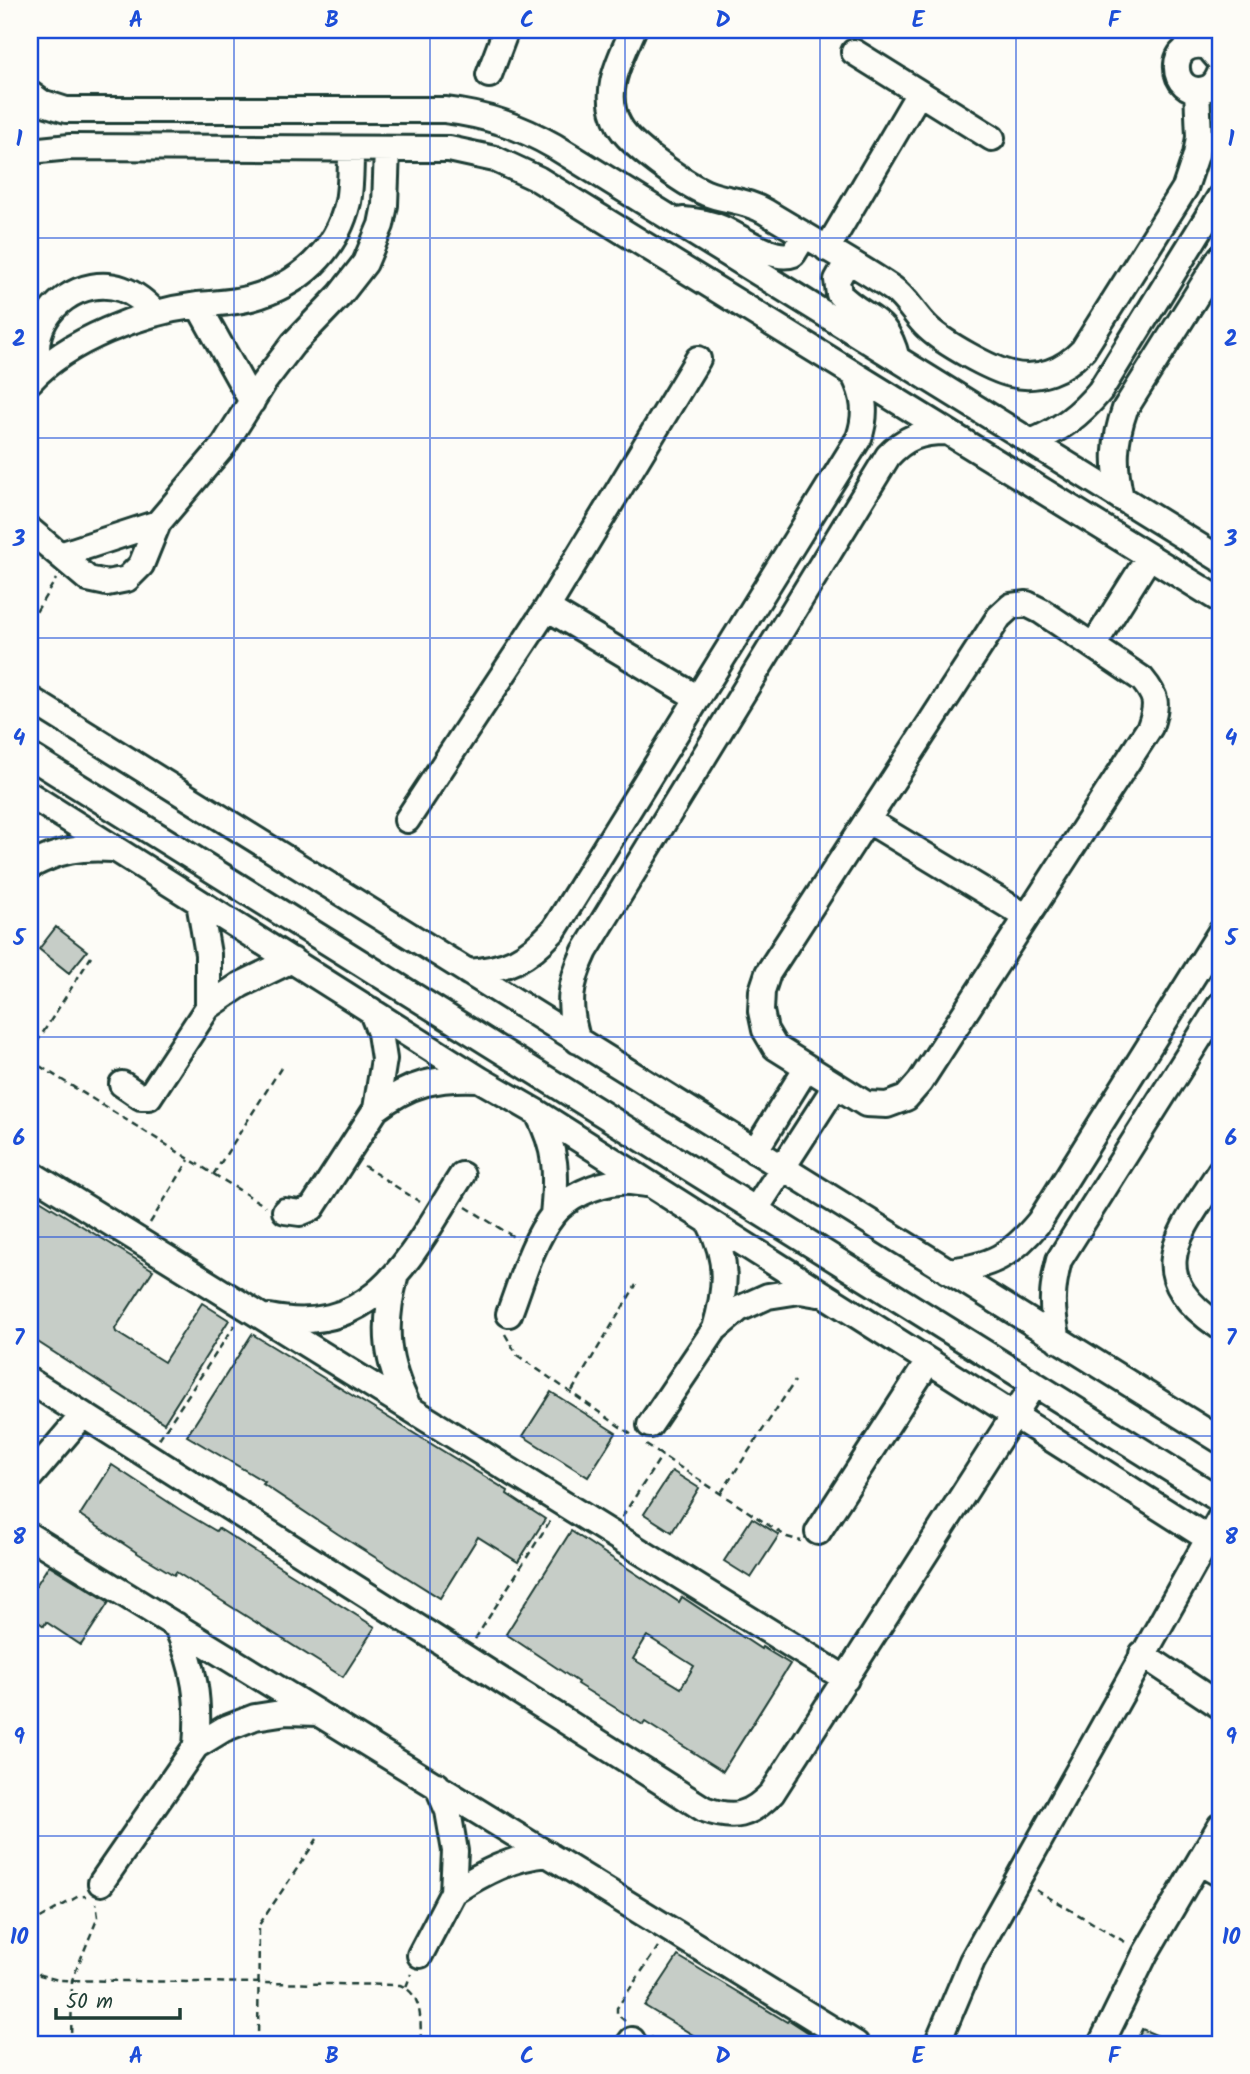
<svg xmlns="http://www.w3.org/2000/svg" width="1250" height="2074" font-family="Kalam,sans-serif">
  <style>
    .building { fill: #c6cdc7; stroke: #1f3d34; stroke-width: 2; fill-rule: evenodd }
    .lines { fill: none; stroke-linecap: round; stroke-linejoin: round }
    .minor-casing { stroke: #1f3d34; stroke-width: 30 }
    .path { stroke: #1f3d34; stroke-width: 2.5; stroke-dasharray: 7 5; stroke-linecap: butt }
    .minor { stroke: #fdfcf7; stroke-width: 24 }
    .grid { fill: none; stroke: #1d4ed8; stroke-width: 2; stroke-opacity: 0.55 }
    .neatline { fill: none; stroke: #1d4ed8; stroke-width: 2.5 }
    .grid-label { font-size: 23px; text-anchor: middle; font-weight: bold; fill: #1d4ed8 }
  </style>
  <rect width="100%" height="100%" fill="#fdfcf7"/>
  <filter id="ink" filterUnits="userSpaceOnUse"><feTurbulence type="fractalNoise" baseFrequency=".0143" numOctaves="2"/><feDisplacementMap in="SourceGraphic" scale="14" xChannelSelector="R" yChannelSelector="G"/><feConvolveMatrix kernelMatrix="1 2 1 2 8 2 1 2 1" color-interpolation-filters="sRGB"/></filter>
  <g filter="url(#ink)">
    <path class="building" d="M56,927L87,951L69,973L39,949Z
      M30,1194L153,1270L115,1329L116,1332L164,1362L202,1303L229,1320L164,1423L30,1337Z
      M252,1334L508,1491L507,1494L545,1519L518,1562L478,1537L440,1598L338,1534L263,1484L265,1482L187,1436Z
      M551,1392L616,1433L588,1477L523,1436Z
      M112,1465L182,1511L216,1531L218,1528L375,1627L343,1677L176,1572L174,1575L139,1554L80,1515Z
      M672,1471L699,1488L672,1532L644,1514Z
      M752,1518L779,1535L751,1578L724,1561Z
      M571,1531L679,1602L682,1597L761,1649L762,1647L790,1664L723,1771L645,1722L643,1725L577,1684L578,1682L506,1634ZM647,1636L694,1666L681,1688L633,1659Z
      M49,1565L109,1602L81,1645L46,1622L44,1626L30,1616V1595Z
      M678,1956L787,2022L789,2020L812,2035L806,2044H708L645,2006Z
      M1142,2029L1177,2044H1135Z"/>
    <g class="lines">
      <defs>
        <path id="minor" d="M633,30C620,60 601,93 619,125C629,145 685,184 706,193C726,201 747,200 766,212C808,238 852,261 893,289C907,299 915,316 928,328C944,343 990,369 1011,374C1038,381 1064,370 1083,350L1185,188L1196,155L1199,137L1197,90
          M854,52L992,138
          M1220,61L1208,47C1165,36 1169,98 1205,89C1213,87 1217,81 1220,73
          M489,75L506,30
          M30,94L41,102L66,110H445C486,115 519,126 554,146L1220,559
          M30,151L70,147L449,149L495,159L538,179L1220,600
          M683,220C697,221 709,223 721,228C740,236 773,262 793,254L804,236
          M827,249L919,93
          M847,262L837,280L839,294C865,321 886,314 897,359
          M198,305L252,402
          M40,370C39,363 37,355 37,349C37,308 83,275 122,289C136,294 146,303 156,313
          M30,381C68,340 142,312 198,305C216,303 233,303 251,298C299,285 336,252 348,202C351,185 351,166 351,149
          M1031,442C1060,430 1080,415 1100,391L1220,197
          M1121,498C1113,465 1114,440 1125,409L1220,258
          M30,530L88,579L107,583L127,579L141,565L158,523L224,445L264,382L293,344L340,295L365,263L381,225L385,205L387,149
          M60,555L158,523
          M1027,604L1041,611L1142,679C1157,697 1158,704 1150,727L920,1082L906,1098L887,1105L866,1104L775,1047L765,1030L761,1011L762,991L768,973L999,617L1011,606Z
          M547,608L698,698
          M1093,646L1149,557
          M30,699L1220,1440
          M30,756L1220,1500
          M30,795L479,1079L538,1113L1220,1546
          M407,820L547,608L698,359
          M867,820L1027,917
          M30,866C60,850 79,847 113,849
          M199,902L208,954V1007
          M468,972C507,969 527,959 554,930L859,438C867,414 865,397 854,375
          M578,1041C567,1006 569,985 585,951L888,456C905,438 920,432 945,432
          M122,1084L141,1097H149L208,1007L240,985L292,960
          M376,1109C410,1083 437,1077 479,1079
          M538,1114C557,1150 557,1175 553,1215
          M755,1151L807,1067
          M1220,1171C1179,1235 1140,1273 1220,1327
          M30,1173L846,1679
          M756,1209L836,1085
          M285,1211L300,1213L312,1208L376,1109L384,1059L380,1033L371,1010
          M710,1224C729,1261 726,1290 715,1329
          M948,1271C991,1266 1011,1256 1039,1222L1220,933
          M395,1278C382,1328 386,1362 409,1408
          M509,1314C521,1283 532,1241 553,1215C567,1197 596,1184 619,1182C628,1181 637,1183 646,1184
          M269,1317C378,1339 413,1250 462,1175
          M1058,1340C1051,1309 1051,1291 1059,1260L1220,1005
          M30,1381L704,1809C734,1820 750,1816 772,1793L1034,1384
          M650,1425L715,1329L739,1309L768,1296L800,1291L818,1294
          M30,1477L83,1415
          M818,1532L928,1362
          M30,1536L856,2044
          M176,1625C195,1668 200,1700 196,1746
          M1142,1654L1220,1706
          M1199,1862L1220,1874
          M101,1883L196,1746L224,1729L255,1717L287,1712L318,1713
          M453,1892C483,1873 512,1857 548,1854
          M420,1955L453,1892L455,1851L448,1811L437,1785
          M629,2044L632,2040
          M937,2044L972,1961L1220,1518
          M1101,2044L1145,1954L1220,1826"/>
      </defs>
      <use href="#minor" class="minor-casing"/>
      <path class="path" d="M30,622L56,579
        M30,1036L37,1040
        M30,1053L91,957
        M30,1060L265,1206
        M364,1166L420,1202
        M213,1175L281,1068
        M466,1207L517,1239
        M150,1223L189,1160
        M505,1334L517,1355L632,1435
        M572,1391L636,1285
        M159,1439L235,1325
        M646,1445L787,1537L801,1541
        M721,1493L795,1381
        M622,1517L662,1455
        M475,1639L550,1521
        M1036,1890L1127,1943
        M30,1924L77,1897L86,1896
        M30,1965L40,1975L58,1980L400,1985C424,1995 420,2022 421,2044
        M406,1987L411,1974
        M625,2021L617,2014V2008L658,1947
        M651,2037L663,2044
        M71,2044L72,1980L98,1917L96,1903
        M258,2044L259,1925L317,1839"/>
      <use href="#minor" class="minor"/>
    </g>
  </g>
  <path class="grid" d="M234,30V2044M430,30V2044M625,30V2044M820,30V2044M1016,30V2044M30,238H1220M30,438H1220M30,638H1220M30,837H1220M30,1037H1220M30,1237H1220M30,1436H1220M30,1636H1220M30,1836H1220"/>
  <rect width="1250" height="2074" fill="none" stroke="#fdfcf7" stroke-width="77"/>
  <path d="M56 2008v10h124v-10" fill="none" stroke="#1f3d34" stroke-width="3.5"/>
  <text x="66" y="2008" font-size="21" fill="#1f3d34" stroke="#fdfcf7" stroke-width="5" paint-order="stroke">50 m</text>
  <rect x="38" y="38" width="1174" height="1998" class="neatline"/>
  <g class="grid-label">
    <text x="136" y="27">A</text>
    <text x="332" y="27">B</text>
    <text x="527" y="27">C</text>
    <text x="723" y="27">D</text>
    <text x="918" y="27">E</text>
    <text x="1114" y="27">F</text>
    <text x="19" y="146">1</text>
    <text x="1231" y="146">1</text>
    <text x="19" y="346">2</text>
    <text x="1231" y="346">2</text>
    <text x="19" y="546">3</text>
    <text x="1231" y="546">3</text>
    <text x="19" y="745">4</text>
    <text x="1231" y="745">4</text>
    <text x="19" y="945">5</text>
    <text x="1231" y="945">5</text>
    <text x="19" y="1145">6</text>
    <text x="1231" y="1145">6</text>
    <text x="19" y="1345">7</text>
    <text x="1231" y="1345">7</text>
    <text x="19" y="1544">8</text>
    <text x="1231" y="1544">8</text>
    <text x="19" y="1744">9</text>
    <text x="1231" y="1744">9</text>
    <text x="19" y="1944">10</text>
    <text x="1231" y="1944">10</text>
    <text x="136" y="2063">A</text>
    <text x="332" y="2063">B</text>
    <text x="527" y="2063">C</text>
    <text x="723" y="2063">D</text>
    <text x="918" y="2063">E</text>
    <text x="1114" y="2063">F</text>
  </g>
</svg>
